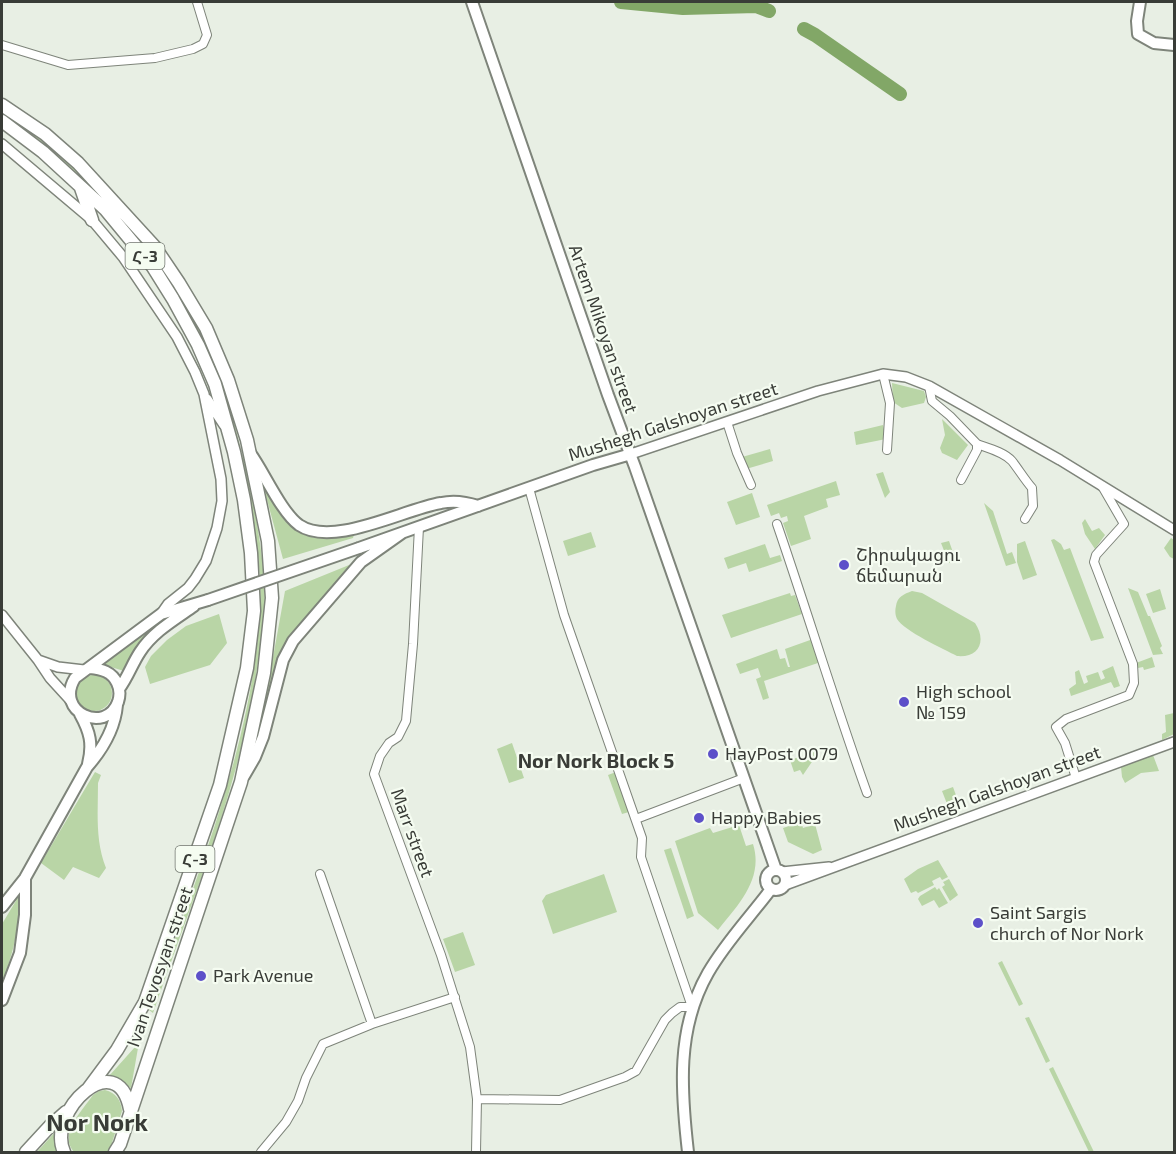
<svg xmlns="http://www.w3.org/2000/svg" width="1176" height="1154" font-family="'Exo 2','Noto Sans Armenian',sans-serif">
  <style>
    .green { fill: #b9d5a6 }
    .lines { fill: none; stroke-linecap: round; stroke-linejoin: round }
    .river { stroke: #82a767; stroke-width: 14 }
    .minor-casing { stroke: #7e847a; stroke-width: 10 }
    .tertiary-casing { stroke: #7e847a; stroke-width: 12 }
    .secondary-casing { stroke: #7e847a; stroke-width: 14 }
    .primary-casing { stroke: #7e847a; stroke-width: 15 }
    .minor { stroke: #fff; stroke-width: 8 }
    .tertiary { stroke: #fff; stroke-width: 9 }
    .secondary { stroke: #fff; stroke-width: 10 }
    .primary { stroke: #fff; stroke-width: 12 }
    .secondary-bridge-casing { stroke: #7e847a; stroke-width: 14; stroke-linecap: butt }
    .secondary-bridge { stroke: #fff; stroke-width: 10 }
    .poi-dot { fill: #5d50c9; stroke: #f5fcf1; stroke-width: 2 }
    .labels { text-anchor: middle; stroke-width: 4.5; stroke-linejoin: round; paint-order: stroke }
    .shield { fill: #f5fcf1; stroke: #71766f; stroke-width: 1.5 }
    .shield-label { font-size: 16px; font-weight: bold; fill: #393c37 }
    .street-label { font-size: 18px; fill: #393c37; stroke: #f5fcf1 }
    .poi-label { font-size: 18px; fill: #393c37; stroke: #f5fcf1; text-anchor: start }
    .neighbourhood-label { font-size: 20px; font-weight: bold; fill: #393c37; stroke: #f5fcf1 }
    .district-label { font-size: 24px; font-weight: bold; fill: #393c37; stroke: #f5fcf1 }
  </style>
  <rect width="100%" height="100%" fill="#e8efe4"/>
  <path class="green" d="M2,111L40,138L72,165L143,241L177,289L208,346L228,398L240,446L237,444L156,265L2,116Z
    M892,383L924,391L926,397L924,403L902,408L893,402Z
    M942,419L968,445L957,460L942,453L940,448L945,435Z
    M883,425L886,439L856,445L854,432Z
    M770,449L773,461L746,469L742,457Z
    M241,457L244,458C254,507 265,556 265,606C265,624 261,643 258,661C242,782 193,897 153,1013L149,1010C194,883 252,748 260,611C263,560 250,507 241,457Z
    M883,472L890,492L885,498L876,474Z
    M836,481L840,495L826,499L828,507L804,516L811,539L791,546L783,523L788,521L787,516L781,518L779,513L771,516L767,505Z
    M263,485C286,531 302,546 354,535L353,538L283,559Z
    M752,493L760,517L736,525L727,502Z
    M984,503L993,511L1007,554L1012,552L1016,563L1006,566Z
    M1085,519L1092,531L1099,528L1105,535L1095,549L1085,534L1082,523Z
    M591,532L596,547L568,556L563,541Z
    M1171,538L1174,540V559L1170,557L1164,548Z
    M1054,539L1061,544L1064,550L1070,548L1104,638L1091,641L1051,540Z
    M949,541L956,561L949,563L941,543Z
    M1025,541L1037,575L1023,580L1017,562V544Z
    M765,544L770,558L780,555L782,561L749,572L746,563L728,569L724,558Z
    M354,563L299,626L284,648L258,740L285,591Z
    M1128,588L1138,592L1148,616H1150L1162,646L1160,648L1163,654L1153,655Z
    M1160,589L1166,609L1153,613L1146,594Z
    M912,591L922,593L975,623C987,641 979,658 957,656C944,649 904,631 897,619C895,615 895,610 896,606C897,597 904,594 912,591Z
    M790,593L791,596L795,595L802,614L731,638L722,615Z
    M219,614L227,643L210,665L150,684L145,667L151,656L167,640L186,626Z
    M146,630L151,631L131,655L124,671L101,664Z
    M813,639L821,662L764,681L769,698L763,700L756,679L761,677L758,668L740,674L736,664L777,649L780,659L785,658L788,667H790L785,649Z
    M1152,657L1155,667L1144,670L1143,667L1138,668L1136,663Z
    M1113,666L1120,686L1114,688L1111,682L1071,696L1069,689L1076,684L1075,672L1079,670L1084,684L1088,682L1086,676L1098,672L1101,680L1105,678L1102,671Z
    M76 693a18 18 0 1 1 36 0a18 18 0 1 1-36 0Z
    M1174,713V734L1162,740V734L1166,732L1165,715Z
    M512,743L524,778L509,783L497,749Z
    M820,750L803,775L800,770L794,772L790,760Z
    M1153,755L1159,771L1141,773L1125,783L1122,777L1121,767Z
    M95,772L101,775L98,783C98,812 95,840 106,868L99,878L73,867L64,880L41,863Z
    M616,772L629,812L622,814L608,775Z
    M953,787L961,809L951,814L942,791Z
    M801,822L803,828L815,824L822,850L813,854L788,842L783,828Z
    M739,825L746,846L753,844C764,879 738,905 718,930L698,913L675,841L710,828L713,833Z
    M671,848L694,916L687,919L664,850Z
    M938,860L948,877L942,880L940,877L932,881L934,885L918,893L916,891L911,893L904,879L918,869Z
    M604,874L617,912L553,934L542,901L546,895Z
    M949,879L958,895L950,901L942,887L945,885L943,882Z
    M935,887L937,890L939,888L948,903L939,908L934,900L922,906L918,899L920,896Z
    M20,894C19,929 14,951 2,983V924Z
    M463,932L475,965L455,972L443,939Z
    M1002,961L1023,1004L1019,1006L998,963Z
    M1029,1017L1050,1061L1046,1063L1025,1018Z
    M135,1047L138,1048L131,1088L118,1079L109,1076Z
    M1053,1067L1094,1152H1089L1049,1069Z
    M105,1090C116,1093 121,1100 122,1111L110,1149L107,1152H74C58,1134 82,1111 93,1095L99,1091Z
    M56,1131V1144L59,1152H37Z"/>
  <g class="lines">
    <path class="river" d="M621,2L683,8L756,6L769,11
      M804,29L815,35L900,94"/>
    <defs>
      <path id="minor" d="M2,45L68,65L155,58L193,49L203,44L207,35L197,2
        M883,374L890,403L887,450
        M929,386L932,401L950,416L977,444V450L961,480
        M727,422L737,453L751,485
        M977,444C988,448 1004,452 1012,461C1019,470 1025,480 1032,488L1033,506L1025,519
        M777,524C808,614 835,704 867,793
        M419,527L413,644L406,721L398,737L389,743L380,756L374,774L441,955L470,1047L477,1099L476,1152
        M1076,778L1065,743L1056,727L1066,719L1129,695L1134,683L1133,664L1094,562L1096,555L1124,524L1102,486
        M636,819L744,778
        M320,874L372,1024
        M477,1099L560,1100L625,1077L636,1071L665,1020L672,1013L680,1007H692L641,857L642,838L564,615L529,488
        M261,1152L286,1122L298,1101L306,1078L323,1044L372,1024L455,997"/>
      <path id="tertiary" d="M2,144L92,220L123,257L177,337L195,372L204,394L221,479L222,501L217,528L206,561L195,579L188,588L168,604L161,614
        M207,399L224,425
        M631,454L818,391L883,374L906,377L929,386L1060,460L1174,530
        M2,615L38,660L50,678L71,701
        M38,660L58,667L84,670
        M782,872L829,867
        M785,885L1174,742"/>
      <path id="secondary" d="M472,2L608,395L635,467L776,870
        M1140,2L1137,21L1138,34L1154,43L1174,45
        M250,453C264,472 281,512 299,525C333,548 404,509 441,503C454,500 466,502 478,506
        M359,548L593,465L631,454
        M90,668C102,669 112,672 117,683C120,689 120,696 118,702C106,735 54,712 75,678L161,614L208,600
        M119,689C128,677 132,664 140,652C153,632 174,620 194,606
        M80,714C90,732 93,744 88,764
        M244,776L255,757L263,737L283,660L293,641L361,562L402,533
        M766 880a10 10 0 1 1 20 0a10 10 0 1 1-20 0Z
        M2,907L25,878L87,767C102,750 115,728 117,705
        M2,1000L20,953L25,915V878
        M688,1152C681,1091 676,1029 708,973C725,943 750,917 771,889"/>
      <path id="primary" d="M2,105L45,134L78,163L154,246L179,283L206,328L228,380L247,440L268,541L272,598L264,673L241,782L120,1144L115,1152
        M2,121L43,152L105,209L153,267L173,299L198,345L215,384L234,452L244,500L251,553L254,611L247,668L220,785L145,1002L117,1050L88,1089
        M81,188L92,220
        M26,1152L50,1126L66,1112
        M64,1152C46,1112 117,1044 130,1109"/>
    </defs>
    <use href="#minor" class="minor-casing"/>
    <use href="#tertiary" class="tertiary-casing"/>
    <use href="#secondary" class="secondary-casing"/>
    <use href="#primary" class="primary-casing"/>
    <use href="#minor" class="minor"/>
    <use href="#tertiary" class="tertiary"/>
    <use href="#secondary" class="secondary"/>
    <use href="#primary" class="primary"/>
    <defs>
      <path id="secondary-bridge" d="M208,600L359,548"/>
    </defs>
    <use href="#secondary-bridge" class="secondary-bridge-casing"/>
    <use href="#secondary-bridge" class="secondary-bridge"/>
  </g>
  <g class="poi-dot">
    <circle cx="844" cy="565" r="6"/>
    <circle cx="904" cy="702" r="6"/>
    <circle cx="713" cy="754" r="6"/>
    <circle cx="699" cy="818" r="6"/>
    <circle cx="978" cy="923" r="6"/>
    <circle cx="201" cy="976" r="6"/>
  </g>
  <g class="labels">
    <g class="shield">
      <rect x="125.5" y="243" width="39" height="26" rx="4.5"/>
      <rect x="175.5" y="846" width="39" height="26" rx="4.5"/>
    </g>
    <g class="shield-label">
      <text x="145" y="262">Հ-3</text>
      <text x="195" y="865">Հ-3</text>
    </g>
    <g class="street-label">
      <text transform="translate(603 329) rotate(71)" y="6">Artem Mikoyan street</text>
      <text transform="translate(673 422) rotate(-18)" y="6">Mushegh Galshoyan street</text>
      <text transform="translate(997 789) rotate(-20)" y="6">Mushegh Galshoyan street</text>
      <text transform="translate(412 833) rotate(70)" y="6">Marr street</text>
      <text transform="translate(160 967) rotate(-71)" y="6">Ivan Tevosyan street</text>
    </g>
    <g class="poi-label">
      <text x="856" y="561">Շիրակացու<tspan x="856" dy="21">ճեմարան</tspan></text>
      <text x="916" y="698">High school<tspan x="916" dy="21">№ 159</tspan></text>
      <text x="725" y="760">HayPost 0079</text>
      <text x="711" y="824">Happy Babies</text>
      <text x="990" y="919">Saint Sargis<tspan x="990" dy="21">church of Nor Nork</tspan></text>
      <text x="213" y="982">Park Avenue</text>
    </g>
    <g class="neighbourhood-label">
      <text x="596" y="768">Nor Nork Block 5</text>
    </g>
    <g class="district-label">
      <text x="97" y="1131">Nor Nork</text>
    </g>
  </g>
  <rect width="1176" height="1154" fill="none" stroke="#393c37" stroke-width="6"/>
</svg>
